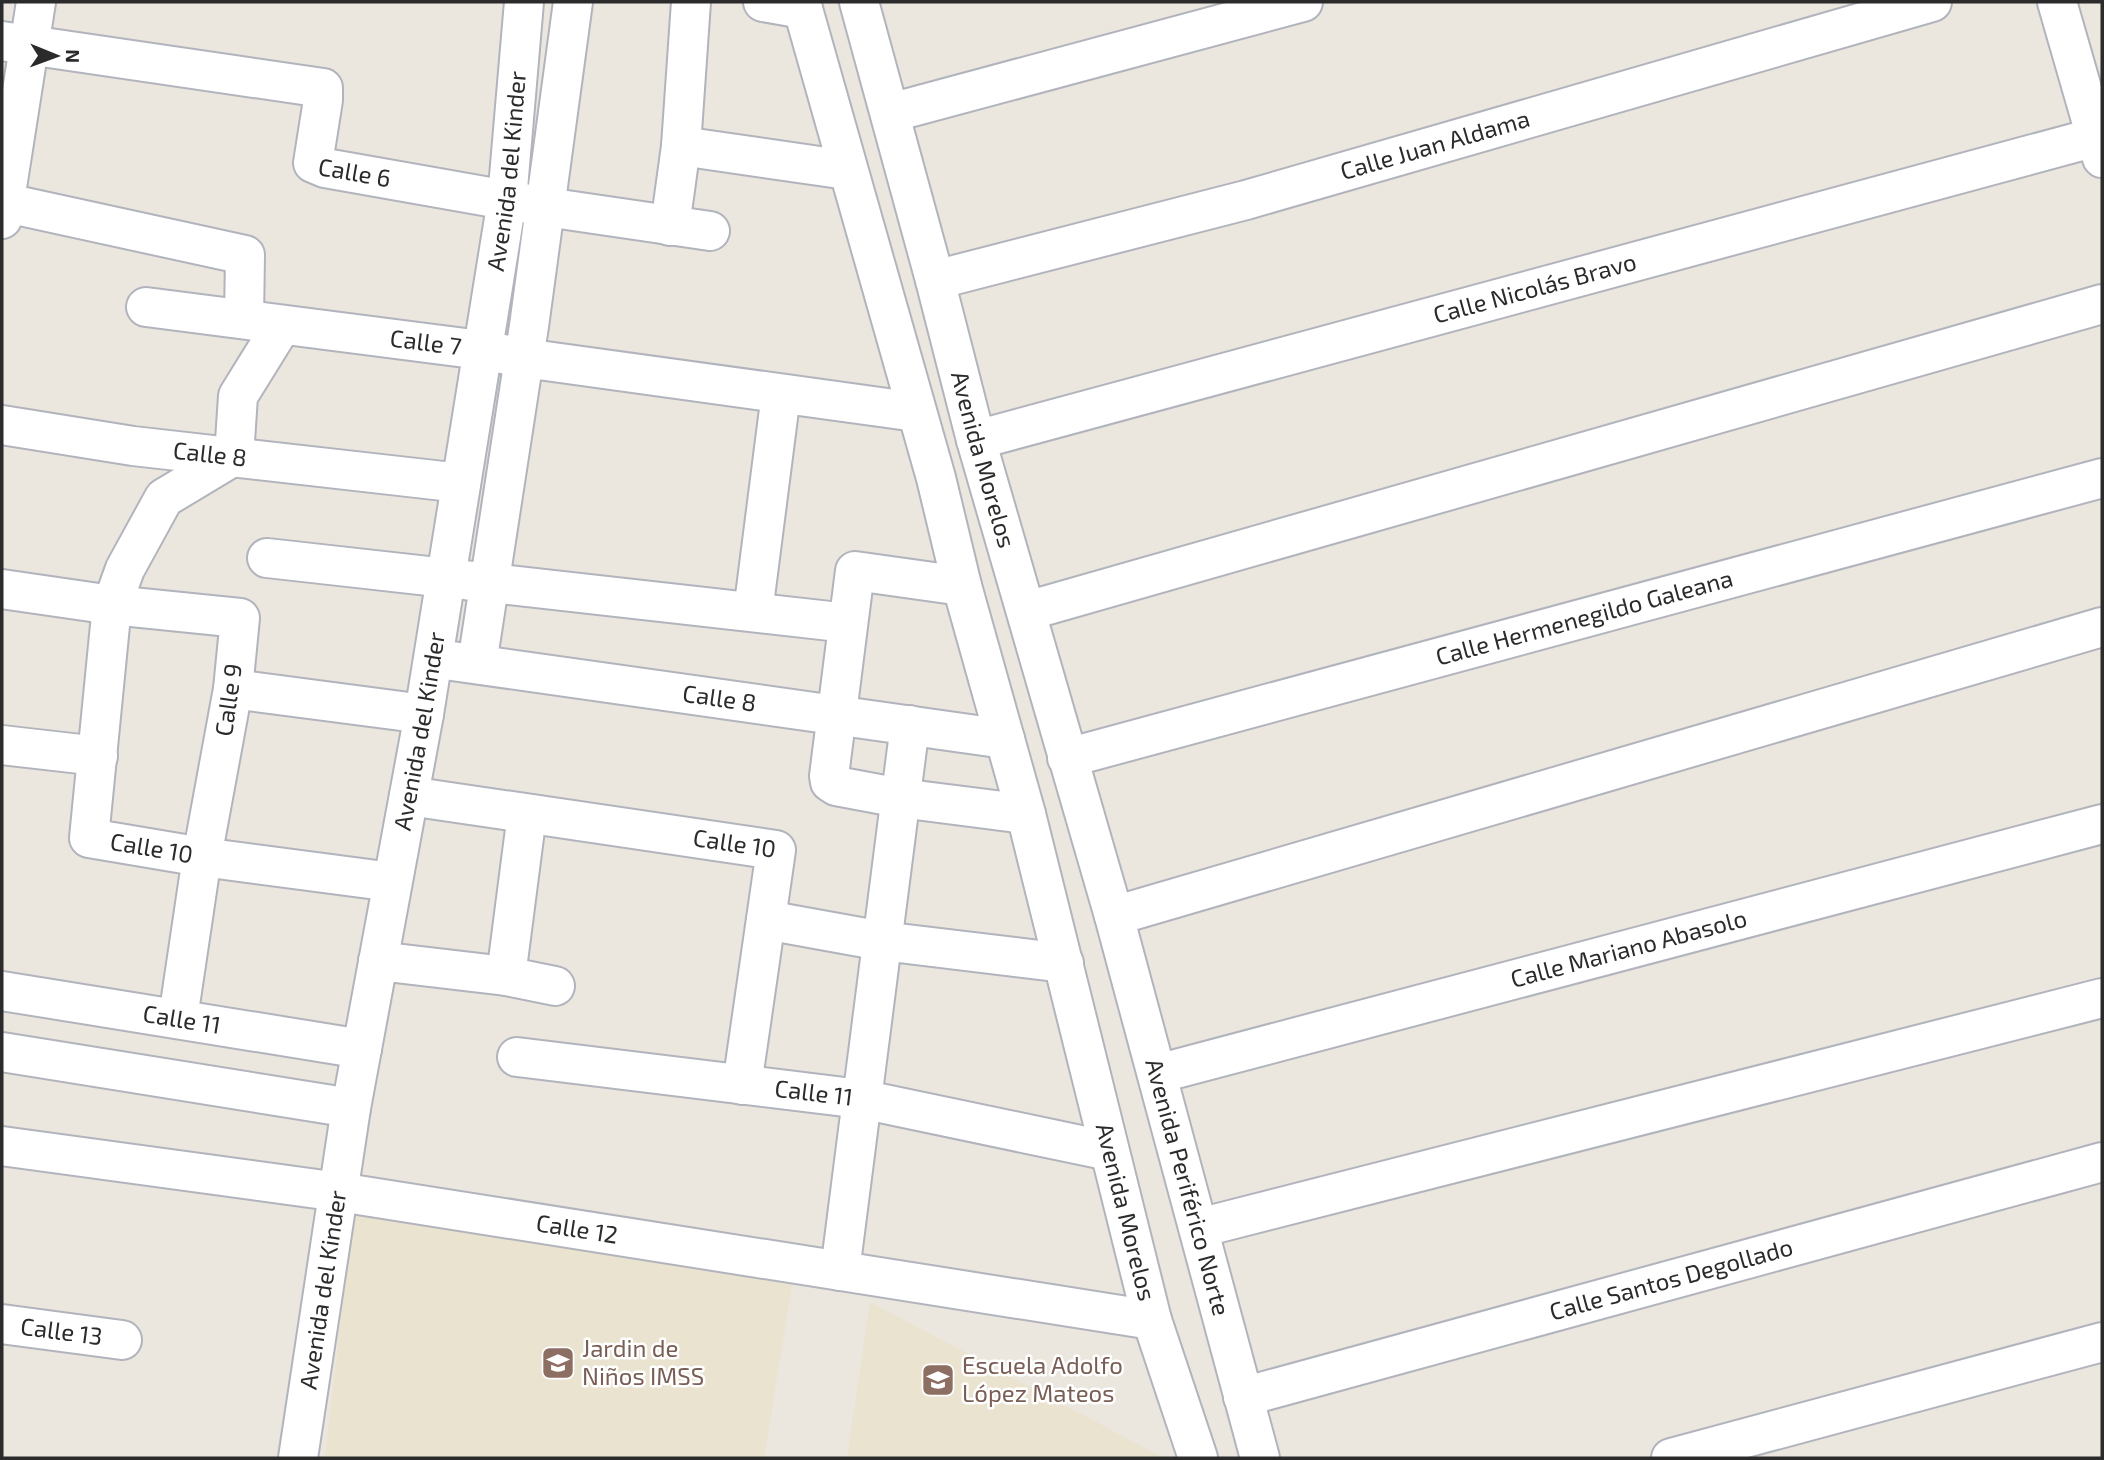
<svg xmlns="http://www.w3.org/2000/svg" width="2104" height="1460" font-family="'Exo 2',sans-serif">
  <style>
    .education { fill: #eae3d0 }
    .lines { fill: none; stroke-linecap: round; stroke-linejoin: round }
    .minor-casing { stroke: #b2b4bd; stroke-width: 42 }
    .minor { stroke: #fff; stroke-width: 38 }
    .labels { text-anchor: middle; stroke-width: 5; stroke-linejoin: round; paint-order: stroke }
    .street-label { font-size: 24px; fill: #2b2b2b; stroke: #fff }
    .education-label { font-size: 24px; fill: #785e54; stroke: #fff; text-anchor: start }
  </style>
  <rect width="100%" height="100%" fill="#ebe6de"/>
  <path class="education" d="M355,1195L795,1267L764,1458H325Z
    M870,1302L1164,1458H847Z"/>
  <g class="lines">
    <defs>
      <g id="minor">
        <path d="M763,2L803,9"/>
        <path id="s1" d="M801,2L936,478L962,586L1026,814L1152,1320L1198,1458"/>
        <path id="s2" d="M859,2L935,280L976,440L1114,916L1260,1458"/>
        <path d="M2057,2L2102,158"/>
        <path id="s3" d="M2,41L323,88V100L313,163L325,168L546,207L710,231"/>
        <path d="M890,113L1303,2"/>
        <path d="M681,146L847,170"/>
        <path d="M2,202L245,255L244,319"/>
        <path d="M2,219L36,2"/>
        <path d="M670,226L681,146L691,2"/>
        <path id="s4" d="M935,280L1246,200L1932,2"/>
        <path id="s5" d="M146,307L481,350L524,358L916,412"/>
        <path id="s6" d="M282,325L238,396L234,456L164,498L125,569L112,605L89,838L202,857L392,882"/>
        <path id="s7" d="M2,425L133,446L461,483"/>
        <path id="s8" d="M976,440L2096,137"/>
        <path d="M267,558L848,623"/>
        <path d="M962,586L855,571L829,776L830,782L836,786L900,798L1026,814"/>
        <path d="M2,589L112,605L240,618L233,689L202,857L178,1018"/>
        <path d="M1027,611L2102,304"/>
        <path d="M753,612L781,394"/>
        <path id="s9" d="M452,661L1005,739"/>
        <path d="M477,664L529,326L573,2"/>
        <path d="M233,689L424,714"/>
        <path d="M2,745L98,756"/>
        <path id="s10" d="M1067,758L2102,478"/>
        <path id="s11" d="M409,796L776,850L742,1085"/>
        <path d="M1114,916L2102,627"/>
        <path d="M766,920L882,941L1064,963"/>
        <path d="M378,961L506,976L555,986"/>
        <path d="M506,976L527,814"/>
        <path id="s12" d="M2,991L362,1049"/>
        <path d="M2,1052L351,1108"/>
        <path id="s13" d="M517,1057L861,1099L1109,1151"/>
        <path id="s14" d="M1157,1074L2102,824"/>
        <path id="s15" d="M2,1146L339,1192L1152,1320"/>
        <path d="M1199,1228L2102,998"/>
        <path d="M840,1271L910,725"/>
        <path id="s16" d="M2,1324L122,1340"/>
        <path id="s17" d="M1243,1397L2102,1162"/>
        <path id="s18" d="M298,1458L351,1108L424,714L507,200L524,2"/>
        <path d="M1671,1458L2102,1342"/>
      </g>
    </defs>
    <use href="#minor" class="minor-casing"/>
    <use href="#minor" class="minor"/>
  </g>
  <defs>
    <symbol id="school-square" viewBox="-11 -11 22 22"><rect x="-9" y="-9" width="18" height="18" rx="4" fill="#8d6e63" stroke="#fff"/><path d="M0-5L7-2L0 1L-7-2ZM-4 1L0 2.5L4 1V4Q0 6-4 4Z" fill="#fff"/></symbol>
  </defs>
  <g fill-rule="evenodd">
    <use href="#school-square" x="539" y="1344" width="38" height="38"/>
    <use href="#school-square" x="919" y="1361" width="38" height="38"/>
  </g>
  <g class="labels">
    <g class="street-label">
      <text dy="8" stroke="none"><textPath href="#s4" startOffset="518">Calle Juan Aldama</textPath></text>
      <text dy="8" stroke="none"><textPath href="#s3" startOffset="443">Calle 6</textPath></text>
      <text dy="8" stroke="none"><textPath href="#s18" startOffset="1304">Avenida del Kinder</textPath></text>
      <text dy="8" stroke="none"><textPath href="#s8" startOffset="579">Calle Nicolás Bravo</textPath></text>
      <text dy="8" stroke="none"><textPath href="#s5" startOffset="282">Calle 7</textPath></text>
      <text dy="8" stroke="none"><textPath href="#s7" startOffset="210">Calle 8</textPath></text>
      <text dy="8" stroke="none"><textPath href="#s2" startOffset="474">Avenida Morelos</textPath></text>
      <text dy="8" stroke="none"><textPath href="#s10" startOffset="536">Calle Hermenegildo Galeana</textPath></text>
      <text dy="8" stroke="none"><textPath href="#s9" startOffset="270">Calle 8</textPath></text>
      <text transform="translate(229 700) rotate(-82)" y="8">Calle 9</text>
      <text dy="8" stroke="none"><textPath href="#s18" startOffset="737">Avenida del Kinder</textPath></text>
      <text dy="8" stroke="none"><textPath href="#s6" startOffset="642">Calle 10</textPath></text>
      <text dy="8" stroke="none"><textPath href="#s11" startOffset="329">Calle 10</textPath></text>
      <text dy="8" stroke="none"><textPath href="#s14" startOffset="488">Calle Mariano Abasolo</textPath></text>
      <text dy="8" stroke="none"><textPath href="#s12" startOffset="182">Calle 11</textPath></text>
      <text dy="8" stroke="none"><textPath href="#s13" startOffset="299">Calle 11</textPath></text>
      <text dy="8" stroke="none"><textPath href="#s2" startOffset="1230">Avenida Periférico Norte</textPath></text>
      <text dy="8" stroke="none"><textPath href="#s1" startOffset="1253">Avenida Morelos</textPath></text>
      <text dy="8" stroke="none"><textPath href="#s15" startOffset="581">Calle 12</textPath></text>
      <text dy="8" stroke="none"><textPath href="#s17" startOffset="444">Calle Santos Degollado</textPath></text>
      <text dy="8" stroke="none"><textPath href="#s18" startOffset="170">Avenida del Kinder</textPath></text>
      <text dy="8" stroke="none"><textPath href="#s16" startOffset="60">Calle 13</textPath></text>
    </g>
    <g class="education-label">
      <text x="582" y="1357">Jardin de<tspan x="582" dy="28">Niños IMSS</tspan></text>
      <text x="962" y="1374">Escuela Adolfo<tspan x="962" dy="28">López Mateos</tspan></text>
    </g>
  </g>
  <rect width="2104" height="1460" fill="none" stroke="#2b2b2b" stroke-width="7"/>
  <g transform="translate(56 56) rotate(91)" stroke="#ffffff" stroke-width="5" paint-order="stroke">
  <path d="M0-5L12 26L0 18L-12 26Z" fill="#2b2b2b"/>
  <text y="-10" font-size="19" font-weight="bold" text-anchor="middle" fill="#2b2b2b">N</text>
  </g>
</svg>
